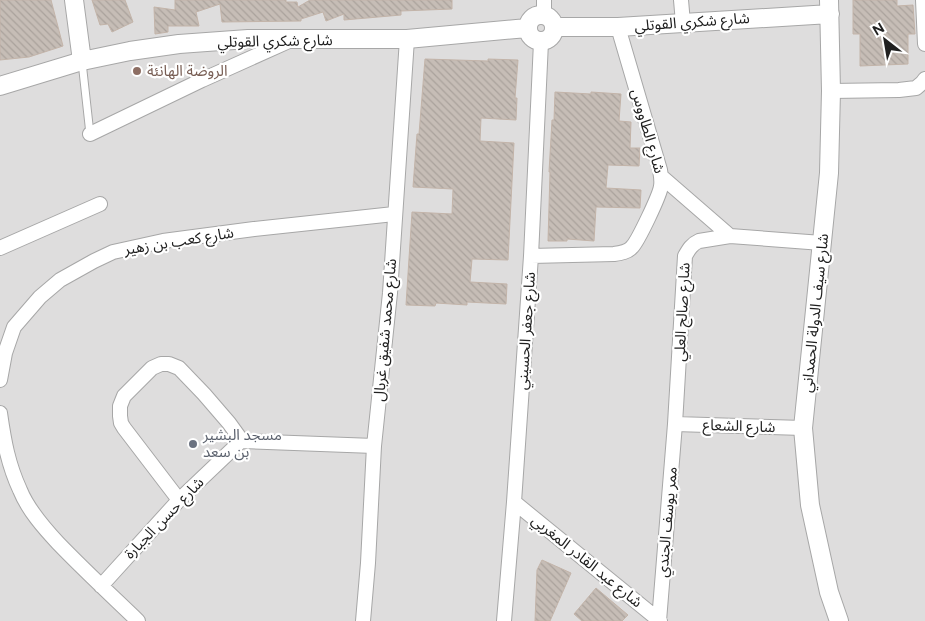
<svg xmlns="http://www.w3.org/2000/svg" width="925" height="621" font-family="Figtree,'Noto Sans Arabic',sans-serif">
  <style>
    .residential { fill: #dedddd }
    .building { fill: url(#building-back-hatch); stroke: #c3b4a9 }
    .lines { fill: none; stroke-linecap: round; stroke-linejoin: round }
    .service-casing { stroke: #a7a7a7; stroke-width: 9 }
    .minor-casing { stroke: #a7a7a7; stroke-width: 16 }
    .tertiary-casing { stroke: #a7a7a7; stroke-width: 20 }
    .service { stroke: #fff; stroke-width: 7 }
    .minor { stroke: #fff; stroke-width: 14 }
    .tertiary { stroke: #fff; stroke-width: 18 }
    .education-dot { fill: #8d6e63; stroke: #fff; stroke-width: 2 }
    .worship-dot { fill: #6b7280; stroke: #fff; stroke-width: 2 }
    .labels { text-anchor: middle; stroke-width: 4.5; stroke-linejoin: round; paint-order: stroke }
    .street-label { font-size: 15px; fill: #202020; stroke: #fff }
    .education-label { font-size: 15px; fill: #785e54; stroke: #fff; text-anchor: start }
    .worship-label { font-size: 15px; fill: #5b616d; stroke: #fff; text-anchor: start }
  </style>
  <defs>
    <pattern id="building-back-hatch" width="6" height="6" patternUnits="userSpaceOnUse" patternTransform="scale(1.25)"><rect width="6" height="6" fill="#c6bdb6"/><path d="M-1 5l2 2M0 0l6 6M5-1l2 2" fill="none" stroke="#aaa29c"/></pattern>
  </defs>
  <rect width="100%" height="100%" fill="#f1eee7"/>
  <path class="residential" d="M0,0H925V621H0Z"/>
  <path class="building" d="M0,0H51L63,46L29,57L0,60Z
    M92,0H125L133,22L112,32L108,24L100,25Z
    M175,0H286V2H297L298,7L310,0H452V9L401,11V15L344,20V14L326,21L323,12L301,19V21L222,22L220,4L196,12L199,26H168V32L155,34L154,7L175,10Z
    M853,0H897V6L913,5L915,34H908V64L860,66V34H853Z
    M425,59L488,61V59L518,60L515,98H517L516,120L481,118L480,141L514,143L508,260L472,259L470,282L507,284L506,304L467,302V305L436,303L435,306L406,305L412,212L452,214L453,189L413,187L417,134H419Z
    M555,92L591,94V92L621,94L619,121L631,122L630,148H640L639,166L608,165L606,188L641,190L640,208L596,207L594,241L567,239V241H548L550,172H549L552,120H554Z
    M542,560L571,573L550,621H535L537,570Z
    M596,588L628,615L622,621H582L574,614Z"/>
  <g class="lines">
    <defs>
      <path id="service" d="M82,62L90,134"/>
      <path id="minor" d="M681,0L683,23
        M923,0L925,44
        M544,15V0
        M831,91L899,90L916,88L922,83L925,79
        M90,134L202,80L291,40
        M662,177L730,236
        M0,248L100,204
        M531,256L614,254C621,253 628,252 632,247C638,241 660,195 661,186C662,181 661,176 660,170L618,27
        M0,380L5,353L14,327L40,297L60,280L94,261L113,252L163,241L254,229L394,214
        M0,413C4,441 8,464 20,490C28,510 44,528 58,543C84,570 111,595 138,621
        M675,424L803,428
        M179,500L124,428L121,423L120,416V406L124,396L152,368L161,364H169L179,368L204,394L229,423L242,441
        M514,502L660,621
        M101,586L179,500L240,442L244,441L374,446
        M363,621L368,563L374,446L390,293L407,39
        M504,621L514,502L531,256L541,42
        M659,621L675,424L685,256C689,249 692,244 699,241L730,236L822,243"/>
      <path id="tertiary" d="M74,0L82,61
        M829,0L831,91L829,173L803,428L810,505L829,592L839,621
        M528 28a13 13 0 1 1 26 0a13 13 0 1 1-26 0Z
        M555,27H618L830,14
        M0,86L82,61L130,51L179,44L248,39H407L527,28"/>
    </defs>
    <use href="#service" class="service-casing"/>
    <use href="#minor" class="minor-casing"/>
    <use href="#tertiary" class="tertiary-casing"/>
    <use href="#service" class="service"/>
    <use href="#minor" class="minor"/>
    <use href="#tertiary" class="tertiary"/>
  </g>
  <circle class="education-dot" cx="137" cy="71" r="5"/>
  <circle class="worship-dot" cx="193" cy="444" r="5"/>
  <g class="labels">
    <g class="street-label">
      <text transform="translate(692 22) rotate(-4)" y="5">شارع شكري القوتلي</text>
      <text transform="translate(275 41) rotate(-1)" y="5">شارع شكري القوتلي</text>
      <text transform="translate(648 131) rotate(74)" y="5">شارع الطاووس</text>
      <text transform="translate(179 241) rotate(-9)" y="5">شارع كعب بن زهير</text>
      <text transform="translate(682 312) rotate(-87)" y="5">شارع صالح العلي</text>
      <text transform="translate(815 313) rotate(-84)" y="5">شارع سيف الدولة الحمداني</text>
      <text transform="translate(385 330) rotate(-85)" y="5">شارع محمد شفيق غربال</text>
      <text transform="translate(526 331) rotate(-86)" y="5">شارع جعفر الحسيني</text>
      <text transform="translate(739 426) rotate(2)" y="5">شارع الشعاع</text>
      <text transform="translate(164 518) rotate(-46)" y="5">شارع حسن الجبارة</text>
      <text transform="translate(667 522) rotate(-85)" y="5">ممر يوسف الجندي</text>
      <text transform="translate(587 561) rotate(39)" y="5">شارع عبد القادر المغربي</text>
    </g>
    <g class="education-label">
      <text x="147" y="76">الروضة الهانئة</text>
    </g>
    <g class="worship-label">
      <text x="203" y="440">مسجد البشير<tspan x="203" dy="17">بن سعد</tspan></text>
    </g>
  </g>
  <g transform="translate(885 40) rotate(329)" stroke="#ffffff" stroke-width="4" paint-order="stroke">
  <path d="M0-4L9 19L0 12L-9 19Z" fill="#202020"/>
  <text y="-8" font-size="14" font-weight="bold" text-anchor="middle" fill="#202020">N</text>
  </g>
</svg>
